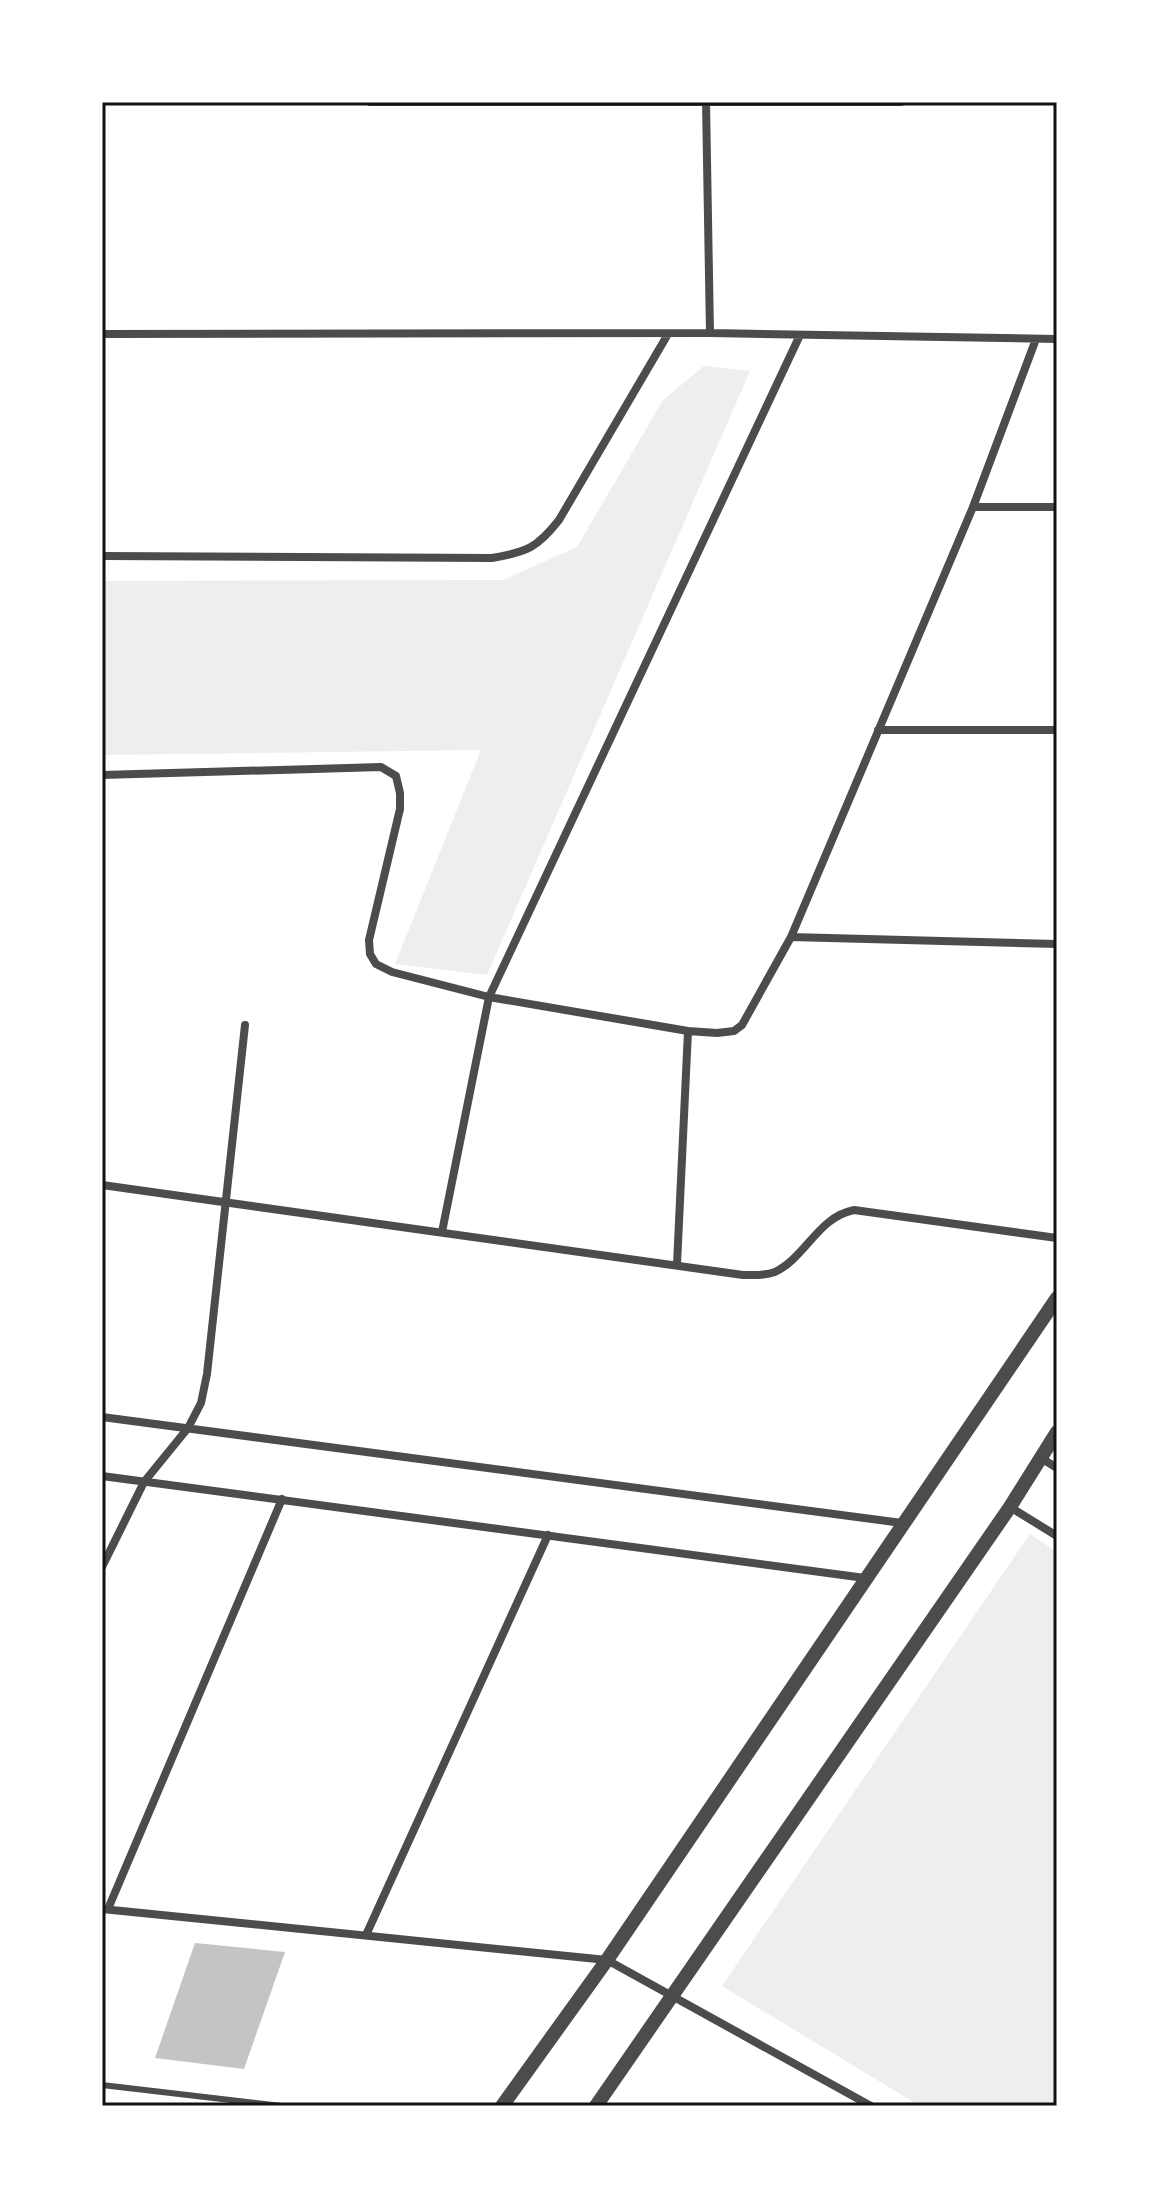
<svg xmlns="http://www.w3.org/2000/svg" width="1159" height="2208" font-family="'Titillium Web',sans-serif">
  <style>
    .green { fill: #eee }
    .building { fill: #c4c4c4 }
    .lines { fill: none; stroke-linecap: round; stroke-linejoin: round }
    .service { stroke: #4c4c4c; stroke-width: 6 }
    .minor { stroke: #4c4c4c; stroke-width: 8 }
    .tertiary { stroke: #4c4c4c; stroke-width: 14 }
    .neatline { fill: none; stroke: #111; stroke-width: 3 }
  </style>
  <rect width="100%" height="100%" fill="#fff"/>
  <path class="green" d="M704,366L750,371L487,975L395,964L481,750L102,755V581L503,580L577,547L663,400Z
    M1030,1534L1057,1552V2106H920L722,1986Z"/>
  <path class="building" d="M195,1943L285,1952L244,2069L155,2058Z"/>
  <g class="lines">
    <path class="service" d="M102,2085L282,2106"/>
    <path class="minor" d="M370,102H901
      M706,102L710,333
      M102,334L710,333L1057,339
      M973,507H1057
      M102,556L492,558C527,552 537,548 559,520L668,334
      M878,730H1057
      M102,775L381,767L396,776L400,793V809L369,940L370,954L376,964L392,972L489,997L688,1031L717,1033L734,1031L742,1025L791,937L973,507L1036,339
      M791,937L1057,944
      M102,1185L743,1275C754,1275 764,1276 775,1272C806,1257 818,1217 854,1210L1057,1238
      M442,1232L489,997L800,335
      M677,1264L688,1031
      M102,1417L902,1523
      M1041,1458L1057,1468
      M102,1476L865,1578
      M1010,1507L1057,1536
      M102,1567L144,1482L188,1428L201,1403L207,1374L245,1025
      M102,1909L607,1960L871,2106
      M108,1909L282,1499
      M366,1935L548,1535"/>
    <path class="tertiary" d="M502,2106L607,1960L1057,1298
      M596,2106L1010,1507L1057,1432"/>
  </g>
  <rect width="1159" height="2208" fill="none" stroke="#ffffff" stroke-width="208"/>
  <rect x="104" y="104" width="951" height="2000" class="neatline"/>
</svg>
